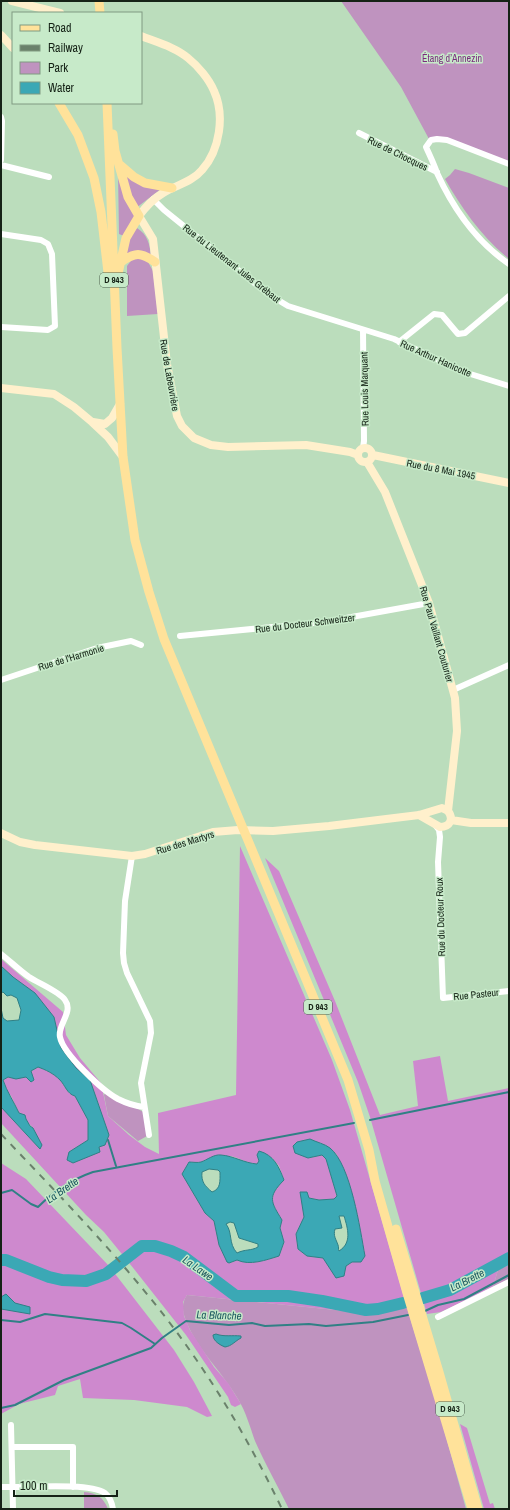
<svg xmlns="http://www.w3.org/2000/svg" width="510" height="1510" font-family="'Archivo Narrow',sans-serif">
  <style>
    .green { fill: #bf93bf }
    .forest { fill: #ce89ce; fill-rule: evenodd }
    .water { fill: #3ba8b5; stroke: #308085; fill-rule: evenodd }
    .lines { fill: none; stroke-linecap: round; stroke-linejoin: round }
    .stream { stroke: #308085; stroke-width: 2 }
    .river { stroke: #3ba8b5; stroke-width: 12 }
    .street { stroke: #fff; stroke-width: 6 }
    .secondary { stroke: #fff0cc; stroke-width: 8 }
    .primary { stroke: #ffe29a; stroke-width: 9 }
    .rail { stroke: #6a816b; stroke-width: 2; stroke-dasharray: 7 7; stroke-linecap: butt }
    .labels { text-anchor: middle; stroke-width: 3; stroke-linejoin: round; paint-order: stroke }
    .shield { fill: #c7eac9; stroke: #4a5e4c; stroke-width: 1 }
    .shield-label { font-size: 9px; font-weight: bold; fill: #152216 }
    .park-label { font-size: 10px; fill: #7b2a7e; stroke: #c7eac9 }
    .street-label { font-size: 10px; fill: #152216; stroke: #c7eac9 }
    .water-label { font-size: 11px; font-style: italic; fill: #1c585f; stroke: #c7eac9 }
  </style>
  <rect width="100%" height="100%" fill="#bbddbc"/>
  <path class="green" d="M341,1H509V162L445,137L429,139L401,87Z
    M455,169L469,173L509,188V259C482,237 462,209 445,179L450,175Z
    M123,171L161,189L136,208Z
    M118,173L135,216L124,236L119,234Z
    M137,228C148,235 150,245 151,257L125,256L127,240Z
    M141,257L148,262L153,271L158,314L127,316V266L133,258Z
    M107,1091L145,1113L149,1135L138,1141L108,1116L104,1095Z
    M509,1265V1279L493,1287L498,1270Z
    M187,1295L375,1314L407,1308L440,1415L466,1509H289C278,1486 265,1464 255,1441C250,1427 246,1412 238,1399C222,1371 196,1349 185,1318C182,1310 182,1302 187,1295Z
    M84,1492C97,1493 103,1497 108,1509H84Z"/>
  <path class="forest" d="M240,846L332,1060L350,1110L407,1308L375,1314L187,1295L183,1302L184,1316L190,1330L214,1367L228,1383L241,1404L235,1407L231,1405L228,1397L186,1335L134,1269L104,1232L86,1215L1,1123V1107L39,1148L33,1128L19,1113L11,1096L7,1091L3,1080L8,1077C24,1081 26,1074 38,1067C46,1070 53,1073 60,1080C65,1085 67,1094 75,1096L88,1120V1140L69,1152L73,1163L99,1152V1147L105,1145L109,1135L90,1080L76,1068L61,1047L58,1037L13,977L1,966V959L63,1012L66,1035L80,1058L101,1083L108,1116L129,1135L145,1147L159,1154L158,1113L236,1095ZM310,1139L329,1147L337,1155L361,1262H352L346,1266L323,1258L307,1256L298,1249L296,1234L304,1217L309,1198L319,1200L334,1199L337,1196L326,1159L322,1155L308,1158ZM221,1155C226,1157 230,1155 234,1157C244,1160 246,1163 257,1164L259,1161L272,1158L279,1166L284,1180C267,1197 271,1202 282,1220L280,1228L284,1243L279,1256C266,1260 250,1266 237,1260L230,1263L219,1245L214,1221L205,1213L182,1174L189,1162H201Z
    M265,858L279,871L335,1001L380,1115L418,1106L413,1061L440,1056L448,1101L509,1088V1265L498,1270L493,1287L441,1312L427,1314L370,1117L358,1082Z
    M1,1163L26,1179L109,1266L174,1350L194,1382L212,1416L207,1417L187,1407L134,1400L83,1398L80,1379L58,1386L55,1395L19,1404L1,1414Z
    M460,1424L467,1428L490,1504L493,1503L495,1509H484Z"/>
  <path class="water" d="M1,966L13,977L35,993L54,1017L61,1048L76,1068L90,1080L109,1135L105,1145L99,1147L100,1152L73,1163L67,1160L69,1152L88,1140V1120L75,1096C67,1094 65,1085 60,1080C53,1073 46,1070 38,1067L31,1071L34,1080L31,1082L26,1077L16,1079L8,1077L3,1080C7,1092 14,1102 19,1113L25,1115L26,1119L30,1126L33,1128L42,1145L40,1149L1,1107V1008L3,1018L7,1021L19,1020L21,1010L17,998L11,995L7,996L3,992L1,993Z
    M310,1139C316,1142 325,1144 330,1148C351,1165 360,1229 365,1256L361,1262H352L346,1266L344,1276L336,1278L323,1258L307,1256L298,1249L296,1234L304,1217L300,1192H307L309,1198L319,1200L334,1199L337,1196L326,1159L322,1155L308,1158L295,1153L293,1146L297,1142ZM339,1216H344C348,1229 352,1243 339,1251C338,1249 339,1247 338,1245C336,1239 333,1236 335,1229L342,1228Z
    M259,1151C274,1155 279,1167 284,1180C267,1197 271,1202 282,1220L280,1228L284,1242L279,1256C266,1260 250,1266 237,1260L229,1263L227,1262L219,1245L214,1221L205,1213L182,1174L189,1162C192,1162 198,1163 201,1162C207,1160 214,1154 221,1155C234,1156 244,1163 257,1164L259,1161L257,1155ZM209,1169L218,1170L220,1172C220,1181 221,1189 212,1192C205,1186 201,1182 202,1172ZM230,1222L234,1223L239,1238L258,1244V1247C251,1251 245,1249 237,1253C228,1243 233,1233 226,1224Z
    M6,1294L15,1303L30,1307V1314L1,1309V1297Z
    M216,1334C224,1337 232,1335 241,1336V1338C235,1341 232,1346 225,1347C220,1345 213,1341 213,1335Z"/>
  <g class="lines">
    <path class="stream" d="M370,1120L509,1092
      M108,1140L116,1166
      M1,1193L12,1190L31,1204L38,1207C53,1192 73,1179 93,1172L354,1123
      M425,1311L438,1305L464,1299L509,1275
      M1,1320L20,1322L45,1314L122,1323L131,1328L155,1344
      M1,1408L15,1405L64,1380L151,1348L162,1338L186,1321L229,1325L252,1323L265,1326L309,1324L326,1326L373,1322L408,1315"/>
    <path class="river" d="M1,1260H6L49,1277L62,1280L86,1281L106,1274L142,1246H155L171,1251L184,1257L236,1296H288L322,1301L366,1310L378,1309L403,1303
      M423,1298L450,1290L509,1258"/>
    <path class="street" d="M1,117L2,121L1,160
      M359,133L437,172
      M509,164L447,140L437,139L431,140L426,147C430,156 434,164 437,173C453,208 477,242 509,264
      M1,165L49,177
      M153,199L164,210L268,294L288,306L394,339L464,372L509,386
      M1,234L41,240L48,244L52,254L55,326L48,330L1,327
      M363,330L364,441L363,448
      M399,342L434,314L442,315L458,334L465,333L509,296
      M180,636L324,622L429,603
      M1,680L97,648L131,641L141,645
      M453,690L509,665
      M435,825L439,830L440,837L438,862L443,998L509,991
      M132,856L125,901L123,953L124,963L127,973L150,1021L151,1033L141,1083L149,1135
      M1,954C10,961 19,970 29,977C38,983 60,992 65,1000C74,1012 57,1025 60,1037C63,1054 103,1091 118,1099C126,1103 134,1106 144,1107
      M438,1317L509,1282
      M11,1425L13,1509
      M12,1447H73V1487
      M1,1487C24,1488 87,1482 105,1493C110,1497 112,1503 113,1509"/>
    <path class="secondary" d="M12,1L60,13
      M1,35L13,48
      M141,36C156,42 175,47 188,58C198,66 209,79 214,91C225,115 220,150 202,170C192,182 176,185 163,193C153,199 146,206 139,216L153,239L167,364L177,416L182,426L194,438L211,445L228,447L306,445L350,452L358,455
      M1,388L54,394L74,407L92,422L108,437L123,457
      M93,422L105,424L112,418L120,404
      M358 455a7 7 0 1 1 14 0a7 7 0 1 1-14 0Z
      M373,455L509,483
      M367,462L385,492L429,603L455,698L457,731L448,811
      M451,820L471,823H509
      M1,833L20,842L35,845L132,856L145,854L213,832L238,830L273,831L329,826L419,815L442,808L448,811C454,819 450,827 440,827L419,815"/>
    <path class="primary" d="M99,1L100,13
      M59,103L78,135L94,178L101,212L109,281
      M107,103L117,348L123,457L135,540L149,592L164,639L348,1080L369,1150L375,1181L407,1293L472,1509
      M113,134L115,151L128,197L139,216L126,238L117,278
      M120,165L134,177L145,183L172,188
      M121,262C135,252 141,252 155,262
      M396,1229L439,1372L478,1509"/>
    <path class="rail" d="M1,1134C55,1191 110,1247 159,1309C208,1371 248,1438 282,1509"/>
  </g>
  <g class="labels">
    <g class="shield">
      <rect x="100" y="273" width="28" height="14" rx="3"/>
      <rect x="304" y="1000" width="28" height="14" rx="3"/>
      <rect x="436" y="1402" width="28" height="14" rx="3"/>
    </g>
    <g class="shield-label">
      <text x="114" y="283">D 943</text>
      <text x="318" y="1010">D 943</text>
      <text x="450" y="1412">D 943</text>
    </g>
    <g class="park-label">
      <text x="452" y="62">Étang d’Annezin</text>
    </g>
    <g class="street-label">
      <text transform="translate(398 153) rotate(26)" y="4">Rue de Chocques</text>
      <text transform="translate(232 263) rotate(38)" y="4">Rue du Lieutenant Jules Grébaut</text>
      <text transform="translate(436 358) rotate(24)" y="4">Rue Arthur Hanicotte</text>
      <text transform="translate(170 375) rotate(80)" y="4">Rue de Labeuvrière</text>
      <text transform="translate(364 389) rotate(-91)" y="4">Rue Louis Marquant</text>
      <text transform="translate(441 469) rotate(11)" y="4">Rue du 8 Mai 1945</text>
      <text transform="translate(305 623) rotate(-7)" y="4">Rue du Docteur Schweitzer</text>
      <text transform="translate(437 634) rotate(74)" y="4">Rue Paul Vaillant Couturier</text>
      <text transform="translate(71 657) rotate(-17)" y="4">Rue de l'Harmonie</text>
      <text transform="translate(185 842) rotate(-17)" y="4">Rue des Martyrs</text>
      <text transform="translate(440 917) rotate(-92)" y="4">Rue du Docteur Roux</text>
      <text transform="translate(476 994) rotate(-6)" y="4">Rue Pasteur</text>
    </g>
    <g class="water-label">
      <text transform="translate(62 1190) rotate(-35)" y="4">La Brette</text>
      <text transform="translate(198 1268) rotate(35)" y="4">La Lawe</text>
      <text transform="translate(467 1280) rotate(-27)" y="4">La Brette</text>
      <text transform="translate(219 1315) rotate(2)" y="4">La Blanche</text>
    </g>
  </g>
  <rect width="510" height="1510" fill="none" stroke="#152216" stroke-width="4"/>
  <rect x="12" y="12" width="130" height="92" fill="#c7eac9" stroke="#809a81"/>
  <rect x="20" y="25" width="20" height="6" fill="#ffe29a" stroke="#809a81"/>
  <text x="48" y="32" font-size="12" fill="#152216">Road</text>
  <rect x="20" y="45" width="20" height="6" fill="#6a816b" stroke="#809a81"/>
  <text x="48" y="52" font-size="12" fill="#152216">Railway</text>
  <rect x="20" y="62" width="20" height="12" fill="#bf93bf" stroke="#809a81"/>
  <text x="48" y="72" font-size="12" fill="#152216">Park</text>
  <rect x="20" y="82" width="20" height="12" fill="#3ba8b5" stroke="#809a81"/>
  <text x="48" y="92" font-size="12" fill="#152216">Water</text>
  <path d="M14 1490v6h103v-6" fill="none" stroke="#152216" stroke-width="2"/>
  <text x="20" y="1490" font-size="12" fill="#152216" stroke="#c7eac9" stroke-width="3" paint-order="stroke">100 m</text>
</svg>
